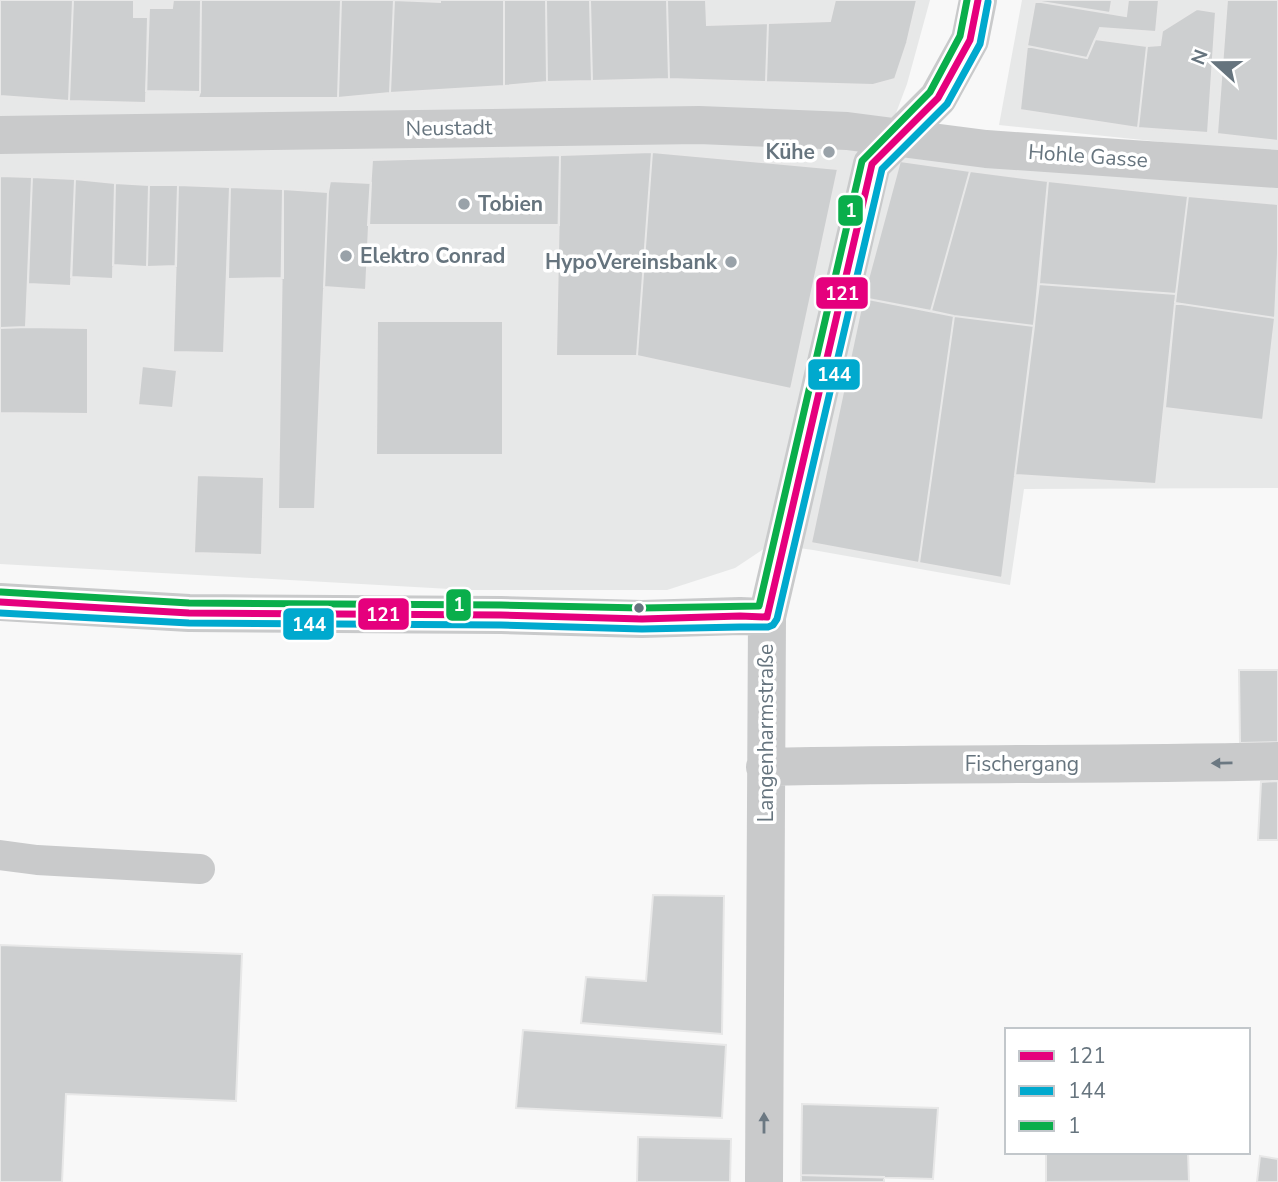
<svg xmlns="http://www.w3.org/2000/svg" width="1278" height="1182" font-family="'Nunito Sans',sans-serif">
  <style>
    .built { fill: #e7e8e8 }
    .building { fill: #cdcfd0; stroke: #e8e8e8; stroke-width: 2 }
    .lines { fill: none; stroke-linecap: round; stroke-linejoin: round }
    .lane { stroke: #c9cacb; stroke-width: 30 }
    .street { stroke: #c9cacb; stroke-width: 38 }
    .bus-1-casing { stroke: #fff; stroke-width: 12 }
    .bus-2-casing { stroke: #fff; stroke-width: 12 }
    .bus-3-casing { stroke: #fff; stroke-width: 12 }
    .bus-1 { stroke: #e5007d; stroke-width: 7 }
    .bus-2 { stroke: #00a9ce; stroke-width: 7 }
    .bus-3 { stroke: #0aae4b; stroke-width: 7 }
    .oneway { fill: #6b7882 }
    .poi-dot { fill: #99a2a9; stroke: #fff; stroke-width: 2.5 }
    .bus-dot { fill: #66747e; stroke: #fff; stroke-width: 2.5 }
    .labels { text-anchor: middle; stroke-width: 7; stroke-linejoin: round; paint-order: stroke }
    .street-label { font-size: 21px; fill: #66747e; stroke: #fff }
    .poi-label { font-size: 21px; font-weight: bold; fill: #66747e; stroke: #fff; text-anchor: end }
    .line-badge { stroke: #fff; stroke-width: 2.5 }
    .badge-label { font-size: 19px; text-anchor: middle; font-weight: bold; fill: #fff }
  </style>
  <rect width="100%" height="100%" fill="#f8f8f8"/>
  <path class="built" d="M0,0H930L907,84L896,113L995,165L1278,186V488L1024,489L1010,585L813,550L771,544L735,568L667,590H468L0,564Z
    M1022,0H1278V154L999,125Z"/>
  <path class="building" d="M0,0H73L69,101L0,96Z
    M73,0H134V17H148L146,103L69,101Z
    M173,0H201L200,92L146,91L149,8H172Z
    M201,0H341L338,98H198L200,92Z
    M341,0H394L390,93L338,98Z
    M394,0L440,2V0H504V86L390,93Z
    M504,0H546L547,82L504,86Z
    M546,0H590L592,81L547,82Z
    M590,0H667L669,79L592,81Z
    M667,0H706L707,25L768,23L766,82L669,79Z
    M835,0H917L907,43L895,79L873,85L766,82L768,23L830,21Z
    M1035,0H1112L1110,13L1035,1Z
    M1128,0H1159L1156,32L1100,28L1087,58L1027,46L1035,1L1126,16Z
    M1227,0H1278V141L1217,134Z
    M1197,9L1216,12L1208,133L1138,128L1147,46L1160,45L1162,31Z
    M1095,39L1147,46L1138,128L1020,110L1027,46L1087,58Z
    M652,152L838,169L791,389L637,356Z
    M652,152L637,356H556L560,155Z
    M560,155L559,225H368L372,160Z
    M900,161L970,171L931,311L863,298Z
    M970,171L1048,181L1034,326L954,316L931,311Z
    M0,176L32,177L26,327L0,328Z
    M32,177L75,179L71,286L28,284Z
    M75,179L115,183L113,279L71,277Z
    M330,181L371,183L366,290L324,287L328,192Z
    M1048,181L1188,196L1176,294L1039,284Z
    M115,183L149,185L147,267L113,265Z
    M149,185H178L176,266L147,267Z
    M178,185L230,187L224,353L173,352Z
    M230,187L283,189V278L228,279Z
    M283,189L328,192L315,509H278Z
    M1188,196L1278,204V254L1275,318L1175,303Z
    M1039,284L1176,294L1156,484L1015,475Z
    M863,298L954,316L919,563L811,543Z
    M1175,303L1275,318L1263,420L1165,408Z
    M954,316L1034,326L1002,578L919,563Z
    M377,321H503V455H376Z
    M26,327L88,328V414L0,413V328Z
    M142,366L177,370L173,408L138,405Z
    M197,475L264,477L262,555L194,553Z
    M1239,670H1278V742L1240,743Z
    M1278,781V840H1258L1261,782Z
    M653,895L724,896L722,1034L581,1023L586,977L646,981Z
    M0,945L242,954L236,1101L66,1094L62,1182H0Z
    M523,1030L726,1045L722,1118L516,1108Z
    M802,1104L938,1108L933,1179L801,1175Z
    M638,1137L731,1139L730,1182H637Z
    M1046,1152H1188L1189,1181L1046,1182Z
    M1260,1156L1278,1159V1182H1257Z
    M801,1175L884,1177V1182H801Z"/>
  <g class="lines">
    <path class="lane" d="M0,855L37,860L200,869"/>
    <path class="street" d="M0,135L699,125L847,131L986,149L1278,169
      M0,602L189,613L501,615L642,619L740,616L767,617
      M765,767C936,763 1107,765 1278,761
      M764,1182L767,617L872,164L938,98L970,40L978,0"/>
    <defs>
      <path id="bus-1" d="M0,602L189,613L501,615L642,619L740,616L767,617
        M767,617L872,164L938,98L970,40L978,0"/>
      <path id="bus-2" d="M0,613L189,623L501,625L642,629L740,627H768L773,625L777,619L882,169L947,104L980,44L988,2"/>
      <path id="bus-3" d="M1,592L189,603L501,605L642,608L759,606L862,161L930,92L960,36L967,0"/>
    </defs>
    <use href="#bus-1" class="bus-1-casing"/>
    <use href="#bus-2" class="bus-2-casing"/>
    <use href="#bus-3" class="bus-3-casing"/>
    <use href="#bus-1" class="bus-1"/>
    <use href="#bus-2" class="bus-2"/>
    <use href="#bus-3" class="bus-3"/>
  </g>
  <defs><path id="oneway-solid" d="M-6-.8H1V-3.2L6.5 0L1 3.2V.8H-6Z" transform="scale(1.75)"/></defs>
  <g class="oneway">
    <use href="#oneway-solid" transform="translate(1222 763) rotate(179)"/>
    <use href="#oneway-solid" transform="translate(764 1123) rotate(-90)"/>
  </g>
  <g class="poi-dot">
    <circle cx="829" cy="152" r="7"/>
    <circle cx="464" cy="204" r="7"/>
    <circle cx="346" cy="256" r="7"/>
    <circle cx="731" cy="262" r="7"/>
  </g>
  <circle class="bus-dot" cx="639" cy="608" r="6"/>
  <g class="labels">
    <g class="street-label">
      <text transform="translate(449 128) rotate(-1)" y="7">Neustadt</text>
      <text transform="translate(1088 156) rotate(4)" y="7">Hohle Gasse</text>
      <text transform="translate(766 733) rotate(-90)" y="7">Langenharmstraße</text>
      <text x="1022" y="771">Fischergang</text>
    </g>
    <g class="poi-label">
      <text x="815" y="159">Kühe</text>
      <text x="478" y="211" text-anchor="start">Tobien</text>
      <text x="360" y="263" text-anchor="start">Elektro Conrad</text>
      <text x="717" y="269">HypoVereinsbank</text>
    </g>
  </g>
  <g class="line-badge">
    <rect x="837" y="194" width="27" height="33" rx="7" fill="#0aae4b"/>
    <rect x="815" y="276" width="54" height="34" rx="7" fill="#e5007d"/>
    <rect x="807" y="358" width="54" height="33" rx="7" fill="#00a9ce"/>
    <rect x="445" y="588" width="27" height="34" rx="7" fill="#0aae4b"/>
    <rect x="357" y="597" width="53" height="34" rx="7" fill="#e5007d"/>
    <rect x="282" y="607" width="53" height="34" rx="7" fill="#00a9ce"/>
  </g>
  <g class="badge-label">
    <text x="851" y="217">1</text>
    <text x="842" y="300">121</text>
    <text x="834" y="381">144</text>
    <text x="459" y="611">1</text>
    <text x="383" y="621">121</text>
    <text x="309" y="631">144</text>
  </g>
  <rect x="1005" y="1028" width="245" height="126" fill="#ffffff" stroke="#c2c7cb" stroke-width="2"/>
  <rect x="1019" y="1051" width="35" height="10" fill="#e5007d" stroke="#c2c7cb" stroke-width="2"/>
  <text x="1068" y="1063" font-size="21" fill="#66747e">121</text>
  <rect x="1019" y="1086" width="35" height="10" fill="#00a9ce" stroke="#c2c7cb" stroke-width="2"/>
  <text x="1068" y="1098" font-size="21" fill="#66747e">144</text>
  <rect x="1019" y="1121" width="35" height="10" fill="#0aae4b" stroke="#c2c7cb" stroke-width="2"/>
  <text x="1068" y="1133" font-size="21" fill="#66747e">1</text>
  <g transform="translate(1215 63) rotate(291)" stroke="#ffffff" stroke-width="5" paint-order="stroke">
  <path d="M0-5L12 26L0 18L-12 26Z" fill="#66747e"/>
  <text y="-10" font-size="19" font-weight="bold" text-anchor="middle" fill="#66747e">N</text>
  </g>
</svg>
